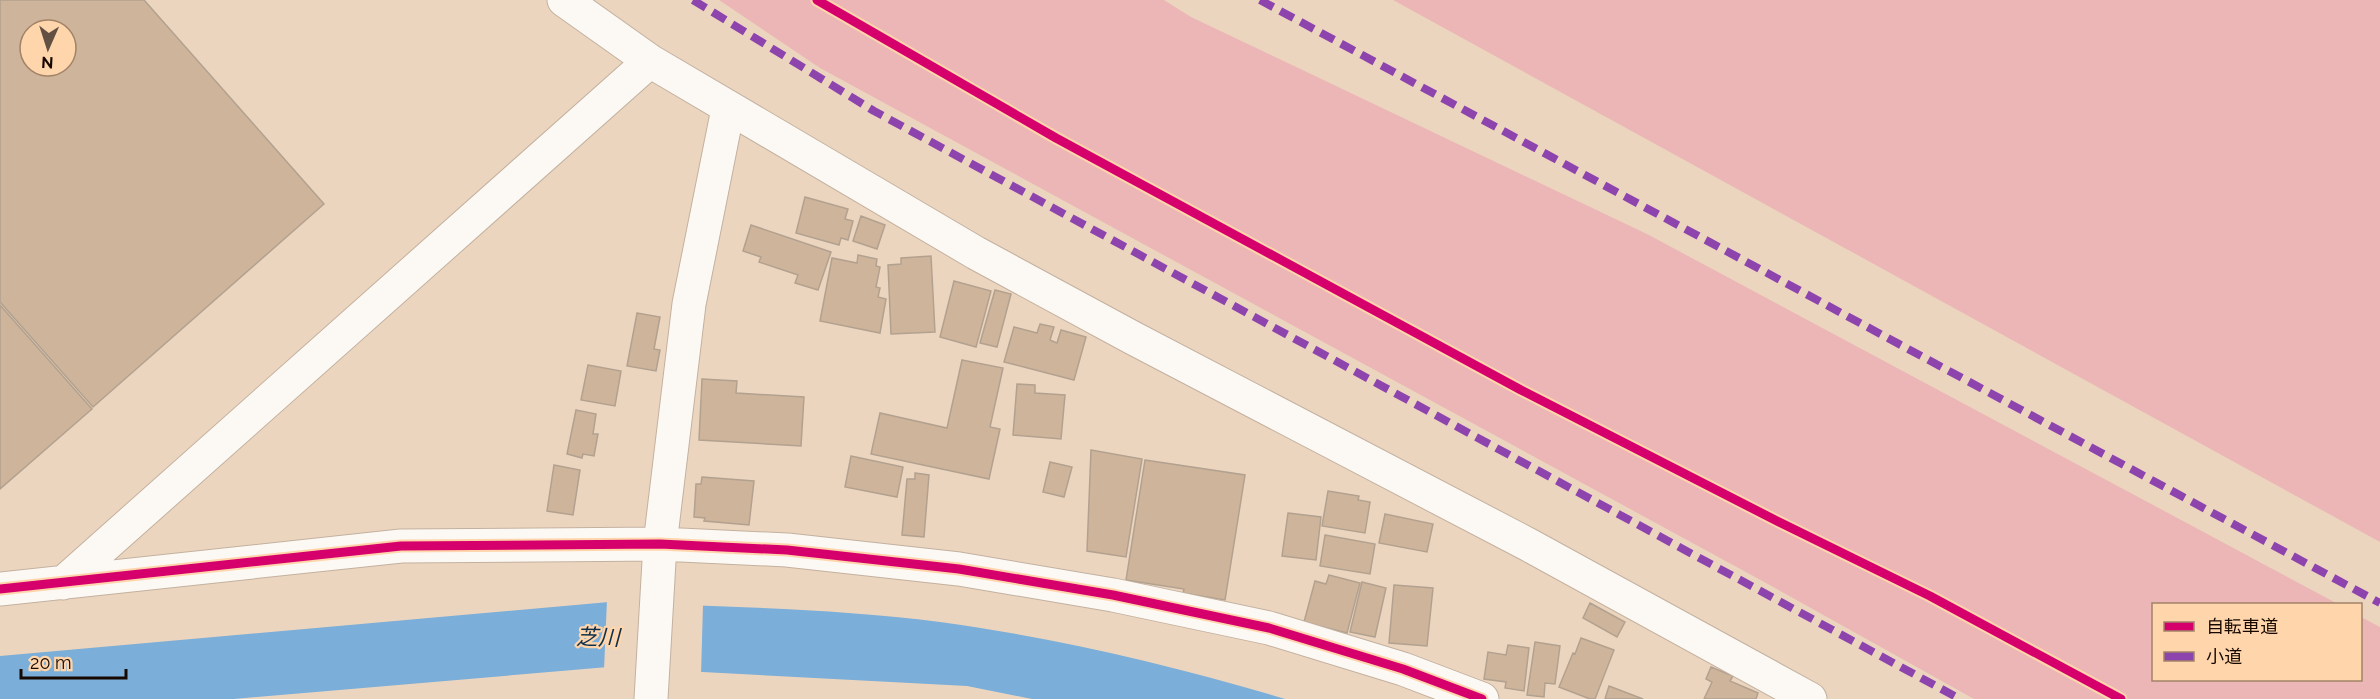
<svg xmlns="http://www.w3.org/2000/svg" width="2380" height="699" font-family="Raleway,'Noto Sans JP',sans-serif">
  <style>
    .green { fill: #ebb6b5 }
    .water { fill: #7baed8 }
    .pier { fill: #ecd5bf }
    .building { fill: #cdb49a; stroke: #b3a190; stroke-width: 1.5; fill-rule: evenodd }
    .lines { fill: none; stroke-linecap: round; stroke-linejoin: round }
    .street-casing { stroke: #c3b19f; stroke-width: 35 }
    .street { stroke: #fcf9f5; stroke-width: 33 }
    .quiet { stroke: #8e44ad; stroke-width: 8; stroke-dasharray: 15 8; stroke-linecap: butt }
    .cycleway-casing { stroke: #ffd5ac; stroke-width: 13 }
    .cycleway { stroke: #d6006c; stroke-width: 9 }
    .labels { text-anchor: middle; stroke-width: 4.5; stroke-linejoin: round; paint-order: stroke }
    .water-label { font-size: 22px; font-style: italic; fill: #0e304c; stroke: #ffd5ac }
  </style>
  <rect width="100%" height="100%" fill="#ecd5bf"/>
  <path class="green" d="M719,0H1164L1191,17L1647,234L2338,604H2154V680H2360L2361,617L2380,627V699H1974L1766,583L820,68Z
    M1393,0H2380V542Z"/>
  <path class="water" d="M609,602C719,607 831,608 940,622C1057,638 1172,665 1285,699H1032L967,686L608,667L234,699H0V656Z"/>
  <path class="pier" d="M607,600L703,604L701,675L604,670Z"/>
  <path class="building" d="M0,0H144L324,204L93,407L0,302ZM30,30H66V66H30Z
    M805,197L848,209L845,219L853,221L848,240L841,238L839,245L796,233Z
    M861,216L885,225L877,249L853,241Z
    M751,225L831,252L818,290L795,283L798,275L759,262L761,257L743,251Z
    M858,255L877,259L876,266L880,267L876,287L880,288L878,297L886,299L880,333L820,321L832,258L857,263Z
    M931,256L935,332L891,334L888,265L901,264V258Z
    M954,281L991,291L976,347L940,337Z
    M995,290L1011,294L997,347L980,343Z
    M0,305L92,409L0,489Z
    M637,313L660,317L654,349L660,350L656,371L627,366Z
    M1040,324L1054,327L1050,340L1057,343L1061,330L1086,337L1074,380L1004,362L1014,327L1037,333Z
    M962,360L1003,368L990,427L1000,429L989,479L871,454L880,413L947,428Z
    M588,365L621,371L615,406L581,400Z
    M702,379L737,381L736,393L804,397L801,446L699,440Z
    M1017,384L1035,385V393L1065,395L1061,439L1013,435Z
    M576,410L596,414L593,434H598L594,456L583,454L582,458L567,454Z
    M1091,450L1142,459L1126,557L1087,551Z
    M851,456L903,467L897,497L845,487Z
    M1145,460L1245,475L1225,600L1183,593L1184,589L1126,580Z
    M1050,462L1072,467L1064,497L1043,492Z
    M554,465L580,470L573,515L547,511Z
    M915,473L929,475L924,537L902,535L907,479H915Z
    M702,477L754,481L749,525L704,521L705,518L694,517L696,484H701Z
    M1328,491L1359,496L1358,500L1370,502L1365,533L1322,526Z
    M1288,513L1321,517L1316,560L1282,556Z
    M1385,514L1433,524L1427,552L1379,543Z
    M1325,535L1375,544L1370,574L1320,566Z
    M1329,575L1360,583L1347,633L1304,622L1315,581L1326,584Z
    M1362,582L1386,588L1375,637L1350,632Z
    M1394,585L1433,588L1427,646L1389,643Z
    M1590,603L1625,622L1617,637L1583,618Z
    M1581,638L1614,650L1595,699H1590L1559,687L1573,653L1575,654Z
    M1535,642L1560,646L1555,684L1545,683L1544,697L1527,695Z
    M1508,645L1529,648L1524,691L1505,688L1506,682L1484,679L1488,652L1506,655Z
    M1711,667L1733,676L1730,681L1758,693L1756,699H1704L1712,682L1706,679Z
    M1609,686L1643,699H1605Z"/>
  <g class="lines">
    <defs>
      <path id="street" d="M564,0L650,61L976,253L1133,338L1529,545L1810,699
        M63,583L650,61
        M0,589L401,546L660,544L787,550L959,569L1113,595L1269,628L1403,669L1482,699
        M651,699L660,544L689,304L728,109"/>
    </defs>
    <use href="#street" class="street-casing"/>
    <use href="#street" class="street"/>
    <path class="quiet" d="M693,0L874,111L1960,699
      M1260,0L2380,603"/>
    <defs>
      <path id="cycleway" d="M817,0L1056,138L1521,390L1777,521L1930,596L2121,699
        M0,589L401,546L660,544L787,550L959,569L1113,595L1269,628L1403,669L1482,699"/>
    </defs>
    <use href="#cycleway" class="cycleway-casing"/>
    <use href="#cycleway" class="cycleway"/>
  </g>
  <g class="labels">
    <g class="water-label">
      <text transform="translate(598 637) rotate(1)" y="8">芝川</text>
    </g>
  </g>
  <rect x="2152" y="603" width="210" height="78" fill="#ffd5ac" stroke="#a28367" stroke-width="1.5"/>
  <rect x="2164" y="622" width="30" height="9" fill="#d6006c" stroke="#a28367" stroke-width="1.5"/>
  <text x="2206" y="633" font-size="18" fill="#170900">自転車道</text>
  <rect x="2164" y="652" width="30" height="9" fill="#8e44ad" stroke="#a28367" stroke-width="1.5"/>
  <text x="2206" y="663" font-size="18" fill="#170900">小道</text>
  <g transform="translate(48 48) rotate(183)"><circle r="28" fill="#ffd5ac" stroke="#a28367" stroke-width="1.5"/>
  <path d="M0-4.5L10 22L0 15L-10 22Z" fill="#625043"/>
  <text y="-9" font-size="16" font-weight="bold" text-anchor="middle" fill="#170900">N</text>
  </g>
  <path d="M21 669v9h105v-9" fill="none" stroke="#170900" stroke-width="3"/>
  <text x="30" y="669" font-size="18" fill="#170900" stroke="#ffd5ac" stroke-width="4.5" paint-order="stroke">20 m</text>
</svg>
